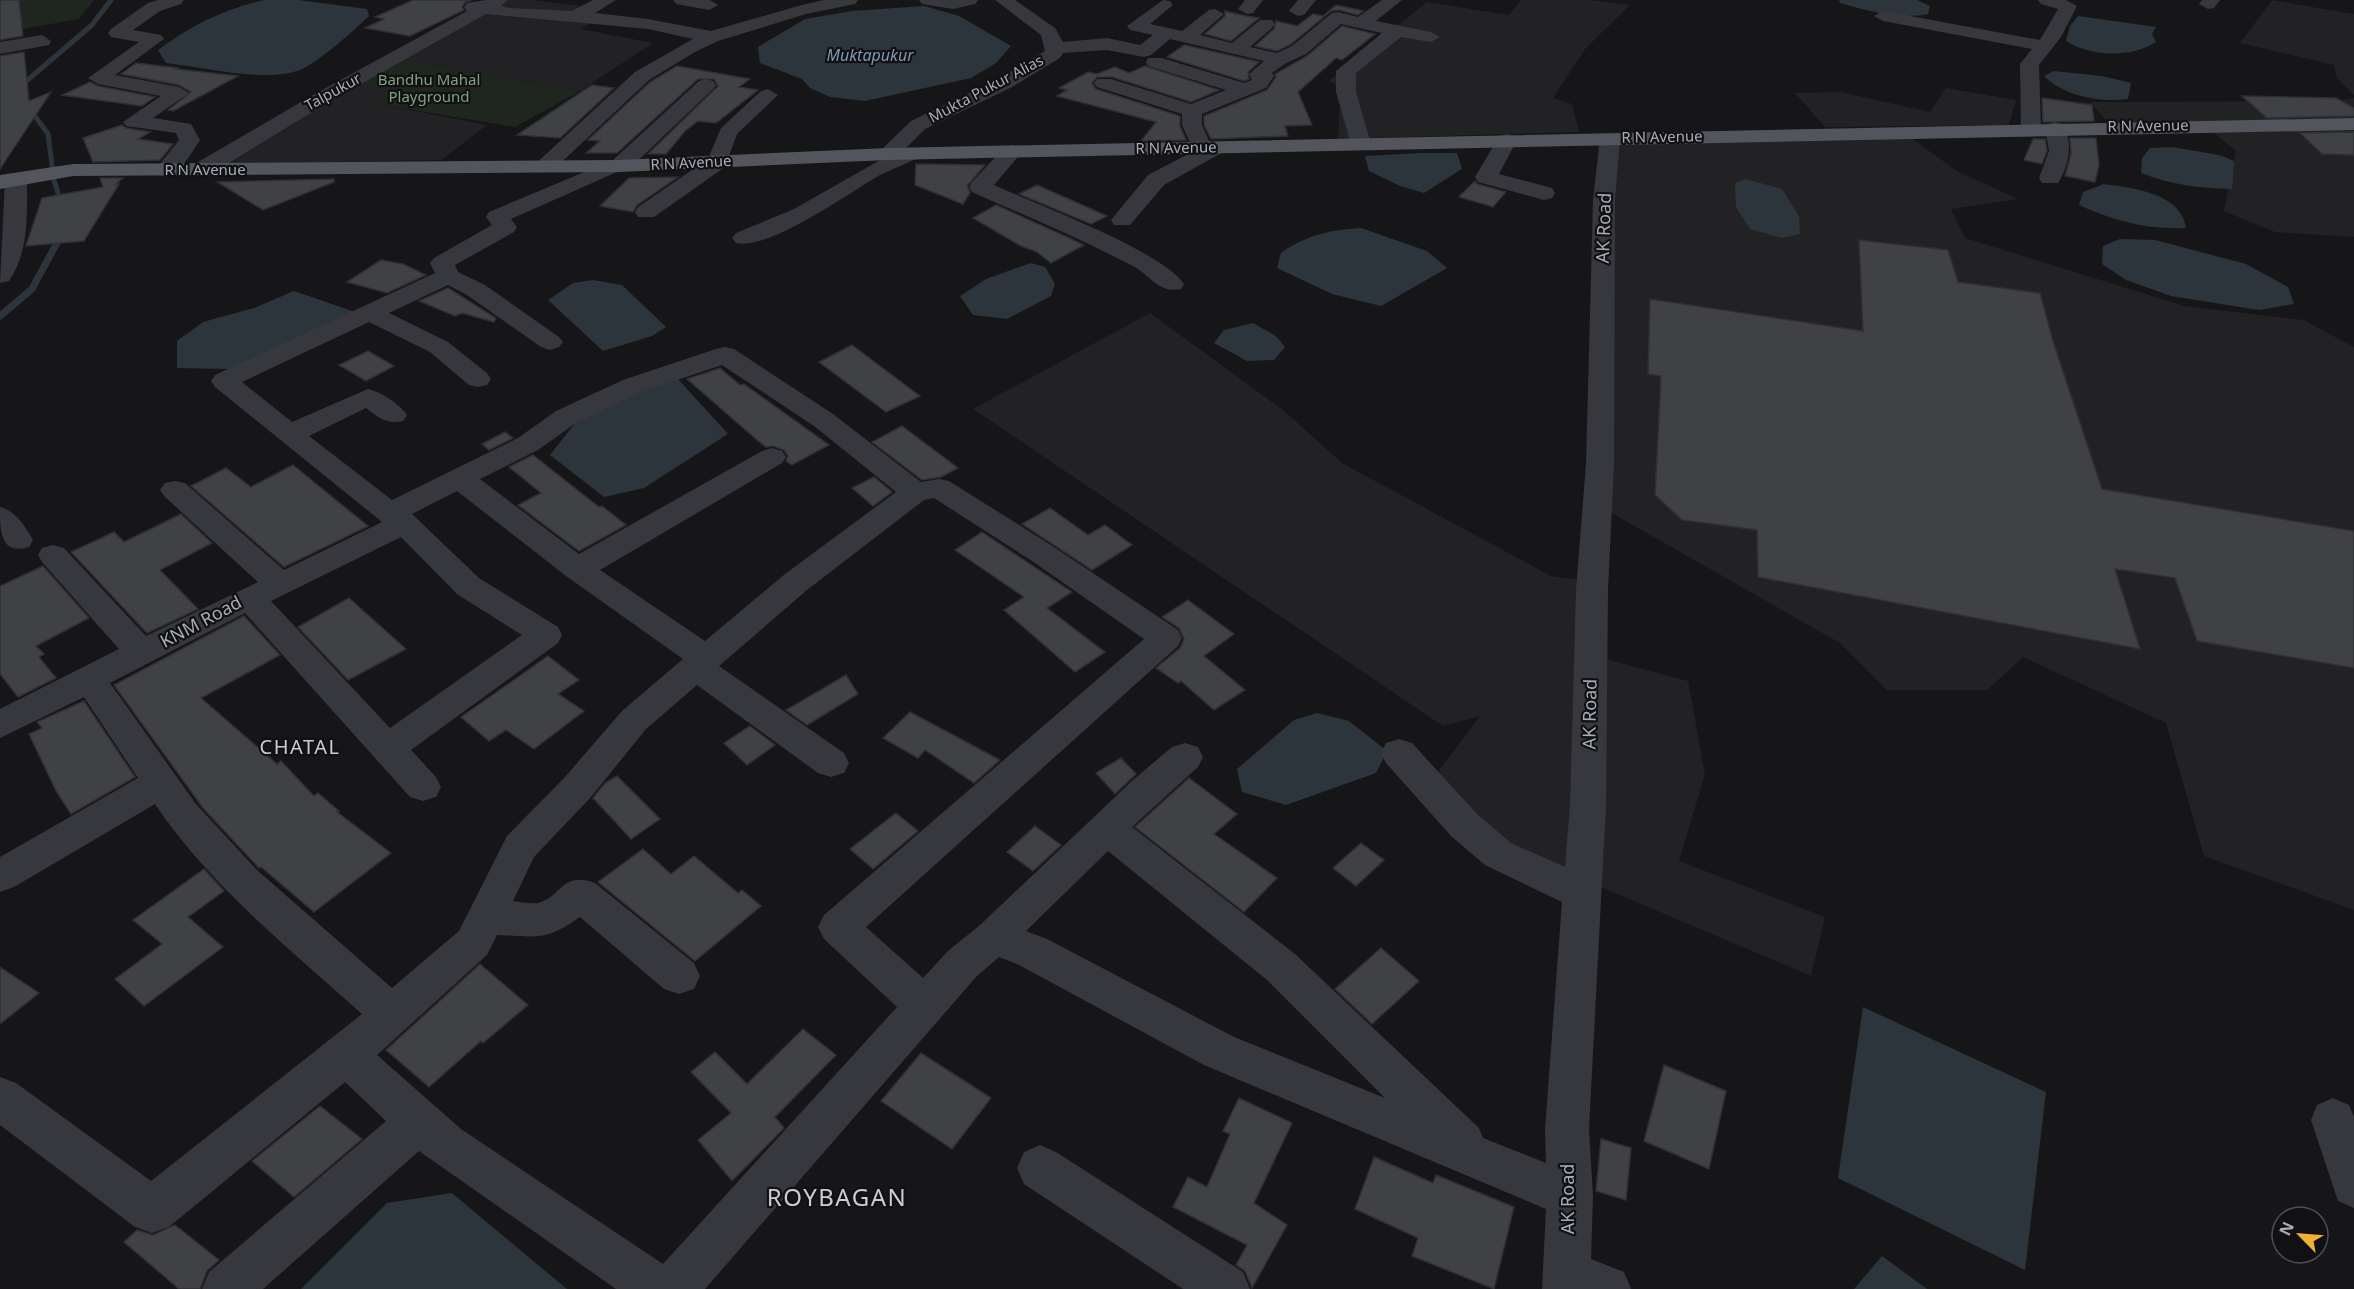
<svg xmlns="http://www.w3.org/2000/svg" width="2354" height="1289" font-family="'Noto Sans',sans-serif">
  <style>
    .built { fill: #222225 }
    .green { fill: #1e261f }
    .water { fill: #2c353c }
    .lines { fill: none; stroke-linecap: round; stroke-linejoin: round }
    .stream-far1 { stroke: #2c353c; stroke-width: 5 }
    .stream { stroke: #2c353c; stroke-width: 7 }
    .building { fill: #404145; stroke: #303034; stroke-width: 1.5 }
    .minor { fill: #37383d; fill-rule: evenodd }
    .tertiary { fill: #37383d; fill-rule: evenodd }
    .primary { fill: #53555c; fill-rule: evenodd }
    .labels { text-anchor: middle; stroke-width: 4.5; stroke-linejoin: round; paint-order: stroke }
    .far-park-label { font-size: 15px; fill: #7fa381; stroke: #111113 }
    .far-street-label { font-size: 15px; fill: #a8adb8; stroke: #111113 }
    .far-water-label { font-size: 16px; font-style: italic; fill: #7f9bb3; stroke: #111113 }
    .street-label { font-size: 18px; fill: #a8adb8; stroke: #111113 }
    .neighbourhood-label { font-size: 20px; letter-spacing: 1.5px; fill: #c9ccd4; stroke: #111113 }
    .near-neighbourhood-label { font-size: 24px; letter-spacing: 1.5px; fill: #c9ccd4; stroke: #111113 }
  </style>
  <rect width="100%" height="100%" fill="#161618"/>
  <path class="built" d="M503,0H531L590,7L571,17L595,21L580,29L653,43L580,91L399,59L355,83L396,90L373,103L487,125L441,160L221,164L275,128Z
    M1521,0H1591L1630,5L1585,49L1553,98L1572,104L1579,132L1338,139L1341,88L1329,81L1427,2L1509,15Z
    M2272,0L2354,14V95L2337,78L2334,65L2240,43Z
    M1946,88L2016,100L2009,125L1825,127L1795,93L1840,92L1930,112Z
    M2354,98V121L2108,122L2089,102L2338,101Z
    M2354,127V237L2275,232L2224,211L2236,151L2209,129Z
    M1907,135L1957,171L2018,199L1951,209L1965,238L2184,306L2304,320L2354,347V910L2204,856L2166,723L2023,657L1987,690H1887L1840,643L1610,512L1602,140Z
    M1150,313L1283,410L1342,463L1551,576L1581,580L1579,652L1688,681L1705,774L1679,861L1825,917L1811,976L1504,846L1434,777L1480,716L1443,726L973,409Z"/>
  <path class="green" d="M0,0H94L79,19L0,33Z
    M399,59L580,91L515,127L372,103L395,90L354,84Z"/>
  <path class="water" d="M264,0H298L367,9L369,16C356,29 316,64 300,70C266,83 203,67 166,63L158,50C191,25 224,9 264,0Z
    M1839,0H1917L1930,6L1928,14C1897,20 1869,11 1840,3Z
    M924,6L959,16L1011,46L996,63L971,78L865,101L830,97L810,88L802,79L760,63L758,47L805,19L852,11Z
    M2078,16L2156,27L2152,34L2156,42C2131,58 2091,57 2066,41L2070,26Z
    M2054,71L2102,76L2131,83L2128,99C2100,103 2064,96 2044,76Z
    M2172,147L2219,155L2234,161L2232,189C2200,188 2171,185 2141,173L2142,158L2150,148Z
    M1421,153H1457L1462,169L1424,193L1400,186L1369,171L1365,156Z
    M1746,179L1782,189L1799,216L1800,234L1782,238L1750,229L1736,207L1735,183Z
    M2104,184C2132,188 2182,193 2186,228C2148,230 2114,221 2079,205L2083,192Z
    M1361,228L1427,251L1447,268L1381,306L1332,294L1277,268L1281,253C1306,235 1330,230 1361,228Z
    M2120,239L2155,240L2246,264L2288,287L2294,304L2259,310L2171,296L2126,280L2102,264L2103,246Z
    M1031,263L1045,267L1055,284L1051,296L1007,319L973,315L960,296L986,279Z
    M593,280L622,285L666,327L652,336L603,351L548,300L573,283Z
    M294,291L358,313L229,369L177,368V341L203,322L254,308Z
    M1253,323L1276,336L1285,347L1274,360L1247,361L1214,343L1224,330Z
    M678,379L728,434L644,488L604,497L550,455L575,423L659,381Z
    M1317,713L1349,721L1387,751L1376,773L1286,805L1242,792L1237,769L1294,720Z
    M1863,1007L2046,1092L2025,1270L1838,1178Z
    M452,1193L567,1289H301L387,1203Z
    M1882,1256L1927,1289H1854Z"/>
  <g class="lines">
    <path class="stream-far1" d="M25,91L24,83L92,25L111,0
      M29,108L48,134L54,180L62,206"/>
    <path class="stream" d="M0,316L32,289L59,239L60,232"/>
  </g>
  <path class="building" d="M0,0H19L23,36L0,40Z
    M413,0H472L465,2L462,7L464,10L410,36L365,28L384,19L375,17Z
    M1336,5L1363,11L1358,15L1339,10L1331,11L1291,44L1277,51L1255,46L1274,29L1276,21L1297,26L1313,14L1323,16Z
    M1225,11L1246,16L1259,18L1231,41L1205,34L1225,16Z
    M1342,26L1375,34L1342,60L1336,58L1298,92L1312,125L1285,126L1288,136L1211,139L1204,125V116L1267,90L1276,77L1275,74L1307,56Z
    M1184,45L1259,62L1248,72L1249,79L1244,81L1167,57Z
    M24,52L29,101L51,92L0,169V56Z
    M136,63L178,68L176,69L238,76L173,111L168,110L191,92L179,85L121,74Z
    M677,66L750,79L739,87L758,90L716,123L698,121L685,131L666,154H648L718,86L714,79H698L617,153H586L600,141L588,140L650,82Z
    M1145,66L1219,90L1191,102L1112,77H1097L1092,83L1096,89L1180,116V126L1186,140L1141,141L1156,122L1057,96L1067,90L1059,88L1088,72L1097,74L1115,67L1129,73Z
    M90,82L98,86L155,97L142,106L62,95Z
    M592,85L614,88L560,138L517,135Z
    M2242,96L2336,98L2354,108V116L2267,118Z
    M2042,98L2092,105L2094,121L2043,122Z
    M122,125L126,128L150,132L138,139L173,144L160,160L93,162L83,138Z
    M2354,132V155L2322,154L2300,133Z
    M2070,138H2096L2099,165L2095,182L2065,176L2071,154Z
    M2033,139H2045L2047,151L2042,164L2024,160Z
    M916,164L985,165L967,186L970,193L963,204L915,185Z
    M678,177L637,205L633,212L600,206L629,178Z
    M100,178H123L116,184H119L84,241L26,246L42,198L103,187Z
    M334,179V182L263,210L217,182Z
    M1475,181L1477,184L1506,192L1493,207L1459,197Z
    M1037,185L1107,216L1091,224L1019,194Z
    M996,205L1067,237L1084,245L1051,263L1037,252L1019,245L973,218Z
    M1859,240L1948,250L1958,282L2040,293L2053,341L2102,489L2354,531V668L2197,641L2175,578L2115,569L2140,649L1758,577L1757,530L1682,520L1655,495L1661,376L1648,374L1650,299L1863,331Z
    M381,260L403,264L426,275L387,293L347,282Z
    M448,288L496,318L494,322L462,313L455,316L419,301Z
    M852,345L920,396L886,412L819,362Z
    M368,351L394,366L366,381L339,365Z
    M720,368L740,385L744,384L829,445L792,465L786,461L788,456L784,450L773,446L766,447L757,440L687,379Z
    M902,426L958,468L941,477L922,480L872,442Z
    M505,432L513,438L489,450L482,444Z
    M533,455L599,507L602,506L626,525L579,551L518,505L541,493L509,467Z
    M293,465L368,526L284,567L191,486L226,468L251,487Z
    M874,477L892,492L873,506L852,488Z
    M1050,508L1088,535L1105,525L1132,545L1092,570L1022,524Z
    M181,514L212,543L160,570L198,609L147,633L71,552L114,532L124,542Z
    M982,532L1072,592L1047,608L1105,652L1075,672L1004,610L1024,597L955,550Z
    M43,566L89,618L36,646L44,654L39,657L56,678L18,697L0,674V586Z
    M349,598L406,649L348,680L298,627Z
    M1188,600L1234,634L1204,656L1245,690L1214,710L1181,681L1178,683L1156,668L1180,648L1184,639L1179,628L1162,617Z
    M244,616L280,655L201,698L277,764L281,761L314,796L318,793L339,811L337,812L391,853L314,912L261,867L259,868L203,808L114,685Z
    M548,656L579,680L558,694L584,711L534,749L506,730L489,741L461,717Z
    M846,675L858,694L807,725L786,710Z
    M84,701L135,777L71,814L56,791L29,734L42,728L37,722Z
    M910,712L1000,760L974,783L925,750L918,758L883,738Z
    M750,726L775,745L747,765L724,743Z
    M1121,758L1136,774L1115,794L1096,773Z
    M617,776L660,819L631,839L593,798L605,783Z
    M1189,778L1237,814L1214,834L1277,878L1244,912L1135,827Z
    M896,813L918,831L873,869L850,849Z
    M1035,826L1061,845L1033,871L1007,852Z
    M1361,843L1384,860L1356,886L1333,868Z
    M643,849L671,874L694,856L738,893L742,890L761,906L695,961L598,882Z
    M204,869L224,891L188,917L223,947L144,1006L115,979L162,944L133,920Z
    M1381,948L1419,981L1372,1024L1335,989Z
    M480,964L528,1005L483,1043L481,1041L429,1087L386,1050Z
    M0,967L39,993L0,1024Z
    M803,1029L836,1055L775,1117L784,1128L732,1181L698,1140L731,1113L691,1072L715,1052L747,1084Z
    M921,1053L991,1098L952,1149L881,1101Z
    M1664,1065L1726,1091L1709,1169L1644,1141Z
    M1239,1098L1292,1123L1254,1203L1287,1225L1252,1288L1245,1271L1236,1265L1247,1245L1173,1207L1188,1177L1207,1187L1230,1134L1223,1131Z
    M320,1106L362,1139L294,1197L252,1161Z
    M1601,1139L1631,1148L1626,1200L1596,1191Z
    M1374,1157L1433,1183L1436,1175L1514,1207L1494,1289L1412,1256L1418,1238L1355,1209Z
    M175,1225L219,1260L207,1271L200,1289H179L124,1242L137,1230L153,1235Z"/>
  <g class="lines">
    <path class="minor" d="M158,0H184L181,4L160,11L133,30L161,35L164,39L115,75L179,87L189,93L153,118L191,124L200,140C190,155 178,179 158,175L155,170L179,140L176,133L126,126L123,122L161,96L98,84L88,78L139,42L111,37L108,33L111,29L148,3Z
      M486,0H508L501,6L510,8L572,11L593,0H616L595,13L648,19L711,31L802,5L824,0H858L855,4L806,14L718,41L695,52L649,80L551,172H535L532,167L635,72L693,39L648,29L486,14L327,103L209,175H193L190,170L193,165L313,95L467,11L464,7L467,3Z
      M673,0H710L718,5L709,10L676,4Z
      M919,0H978L975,4L953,9L922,4Z
      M995,0H1015L1055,28L1063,42L1107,38L1140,45L1153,35L1130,30L1127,26L1163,0L1170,1L1173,5L1150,24L1182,31L1209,10L1215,9L1224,14L1200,35L1232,43L1260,20H1272L1275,24L1272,28L1250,47L1277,53L1292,46L1332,13L1338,12L1358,17L1382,0H1402L1376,21L1431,32L1440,37L1431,42L1401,37L1356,73V92L1371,144L1368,148H1354L1351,144L1336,92V71L1382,33L1341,24L1306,54L1286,63L1272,73L1274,76L1266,88L1202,114V125L1210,143H1225L1228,147L1225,151L1164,185L1130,225H1114L1111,220L1148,175L1194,151L1182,125V114L1097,87L1094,83L1097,79H1111L1191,104L1226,90L1148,66L1146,62L1148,58H1162L1244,83L1252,80L1249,74L1264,61L1170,39L1151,55L1144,57L1107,50L1063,53L1060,58L1010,88L925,129L905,149L918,150L922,154L918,158C906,164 892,169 880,175C850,192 769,251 736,243L732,238L736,233L794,209L882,159L877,154L881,150L911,121L996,80L1045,51L1041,35Z
      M1245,0H1263L1253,13L1247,14L1238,9Z
      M1298,0H1316L1304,15L1298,16L1289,11Z
      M2038,0H2066L2077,6L2061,37L2039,65L2041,129L2038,133H2024L2021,129L2020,64L2032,49L1883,21L1874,16L1883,11L2040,40L2058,9L2041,4Z
      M2202,0H2220L2214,8L2208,9L2199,4Z
      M42,35L51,41L49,45L0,54V42Z
      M706,79L713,81L716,85L713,89L627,171L617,172L511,219L517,227L514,232L455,265L458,272L485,285L559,337L563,342L559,347L550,350L541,347L467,295L448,285L389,313L448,342L487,373L491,379L487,385L478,387L469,385L430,352L369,322L242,382L292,422L368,389C382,392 398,403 407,415L403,421C387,425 379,418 366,408L309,436L392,500L518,438L556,411L623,380L716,349L725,347L734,349L833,414L921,482L939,479L949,481L1054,547L1178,630L1182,638L1178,646L866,927L923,978L948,951L980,925L1133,780L1172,747L1185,743L1198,747L1203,757L1198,767L1132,827L1295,954L1479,1128L1483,1138L1546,1163L1545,1129L1562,902L1485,865L1451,836L1386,763L1381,753L1386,743L1399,739L1412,743L1477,814L1511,843L1565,867L1570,805L1576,590L1586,464L1593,200L1600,138L1603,134H1617L1620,138L1615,200L1614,464L1608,590L1606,805L1589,1129L1593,1196L1591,1259L1624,1272L1631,1289H1542L1546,1209L1204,1065L1019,965L999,957L976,977L705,1289H616L419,1151L263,1289H202L209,1272L386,1121L345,1082L169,1227L152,1233L135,1227L0,1125V1077L16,1083L151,1181L362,1014C290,949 210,886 155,804L14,887L0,892V857L138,778L84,697L0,738V709L119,649L42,562L38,555L42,548L53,545L64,548L146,636L258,582L165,497L160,490L165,483L175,481L185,483L284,570L382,522L215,387L211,381L215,375L435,273L430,263L434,258L492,225L486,217L489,212L613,160L699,81ZM722,365L814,426L896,492L785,574L705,641L600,570L782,463L786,457L782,451L772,448L762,451L579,554L480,479L538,450L576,423L641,392ZM457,491L566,576L683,659L622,711L565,777L507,836L459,931L392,988L257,870L196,804L110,683L245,613L410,797L423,801L436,797L441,787L436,777L411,750L558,643L562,635L558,627L479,578L412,514ZM934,498L1032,561L1144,639L824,915L818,927L824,939L897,1007L663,1264L461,1129L377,1055L487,955L497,935C537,937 546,941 580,917L664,989L679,994L694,989L700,976L694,963L595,883C561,871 562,897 538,903C531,904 520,902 513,901L534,857L591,797L646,729L697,685L818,773L831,777L844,773L849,763L844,753L719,666L807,590L924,500ZM401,537L457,594L522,635L390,728L271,601ZM1108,851L1267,980L1385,1098L1234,1037L1047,939L1026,931Z
      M768,89L778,95L737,134L725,167L654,217H638L635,212L638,207L708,159L721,128L761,91Z
      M2055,122L2062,124C2074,141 2069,166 2058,183H2042L2039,178L2049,151L2045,128L2048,124Z
      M1507,134L1514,136L1517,140L1499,174L1552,188L1555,193L1552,198L1544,200L1478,182L1475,177L1497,140L1500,136Z
      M1012,145L1019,147L1023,151L994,185C1035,204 1162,251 1184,284L1181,289C1159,294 1150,275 1133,266C1081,239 1026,216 972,192L969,187L972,182L1005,147Z
      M0,507C16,511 25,526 33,540L29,547C0,556 0,530 0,507Z
      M2333,1098L2349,1105L2354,1117V1208L2338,1201L2311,1120L2317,1105Z
      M1040,1145L1056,1152L1243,1272L1250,1289H1183L1024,1184L1017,1168L1024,1152Z"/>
    <path class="tertiary" d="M16,174L24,176L27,181C27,216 29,251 9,281L0,283L5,181L8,176Z"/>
    <path class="primary" d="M2354,118V130L888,160L619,172L73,176L0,189V175L73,164L619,160L888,148Z"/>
  </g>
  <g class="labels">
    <g class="far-park-label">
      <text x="429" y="85">Bandhu Mahal<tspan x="429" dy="17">Playground</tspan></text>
    </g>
    <g class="far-street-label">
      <text transform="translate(986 89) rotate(-28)" y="5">Mukta Pukur Alias</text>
      <text transform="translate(333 92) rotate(-29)" y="5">Talpukur</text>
      <text transform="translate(2148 126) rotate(-1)" y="5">R N Avenue</text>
      <text transform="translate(1662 137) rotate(-1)" y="5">R N Avenue</text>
      <text transform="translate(1176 148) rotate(-1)" y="5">R N Avenue</text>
      <text transform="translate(691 163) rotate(-3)" y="5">R N Avenue</text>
      <text x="205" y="175">R N Avenue</text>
    </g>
    <g class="far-water-label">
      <text x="870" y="61">Muktapukur</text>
    </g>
    <g class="street-label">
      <text transform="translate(1604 228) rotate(-88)" y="6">AK Road</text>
      <text transform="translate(201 622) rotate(-28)" y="6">KNM Road</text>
      <text transform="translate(1590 714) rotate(-89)" y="6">AK Road</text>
      <text transform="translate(1568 1199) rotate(-90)" y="6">AK Road</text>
    </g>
    <g class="neighbourhood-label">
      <text x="300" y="754">CHATAL</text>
    </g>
    <g class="near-neighbourhood-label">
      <text x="837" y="1206">ROYBAGAN</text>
    </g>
  </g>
  <g transform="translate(2300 1235) rotate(295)"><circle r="28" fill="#111113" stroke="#4d4f55" stroke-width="1.5"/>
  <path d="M0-4.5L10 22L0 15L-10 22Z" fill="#f2b134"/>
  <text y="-9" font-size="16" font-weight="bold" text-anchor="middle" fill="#a8adb8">N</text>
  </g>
</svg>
